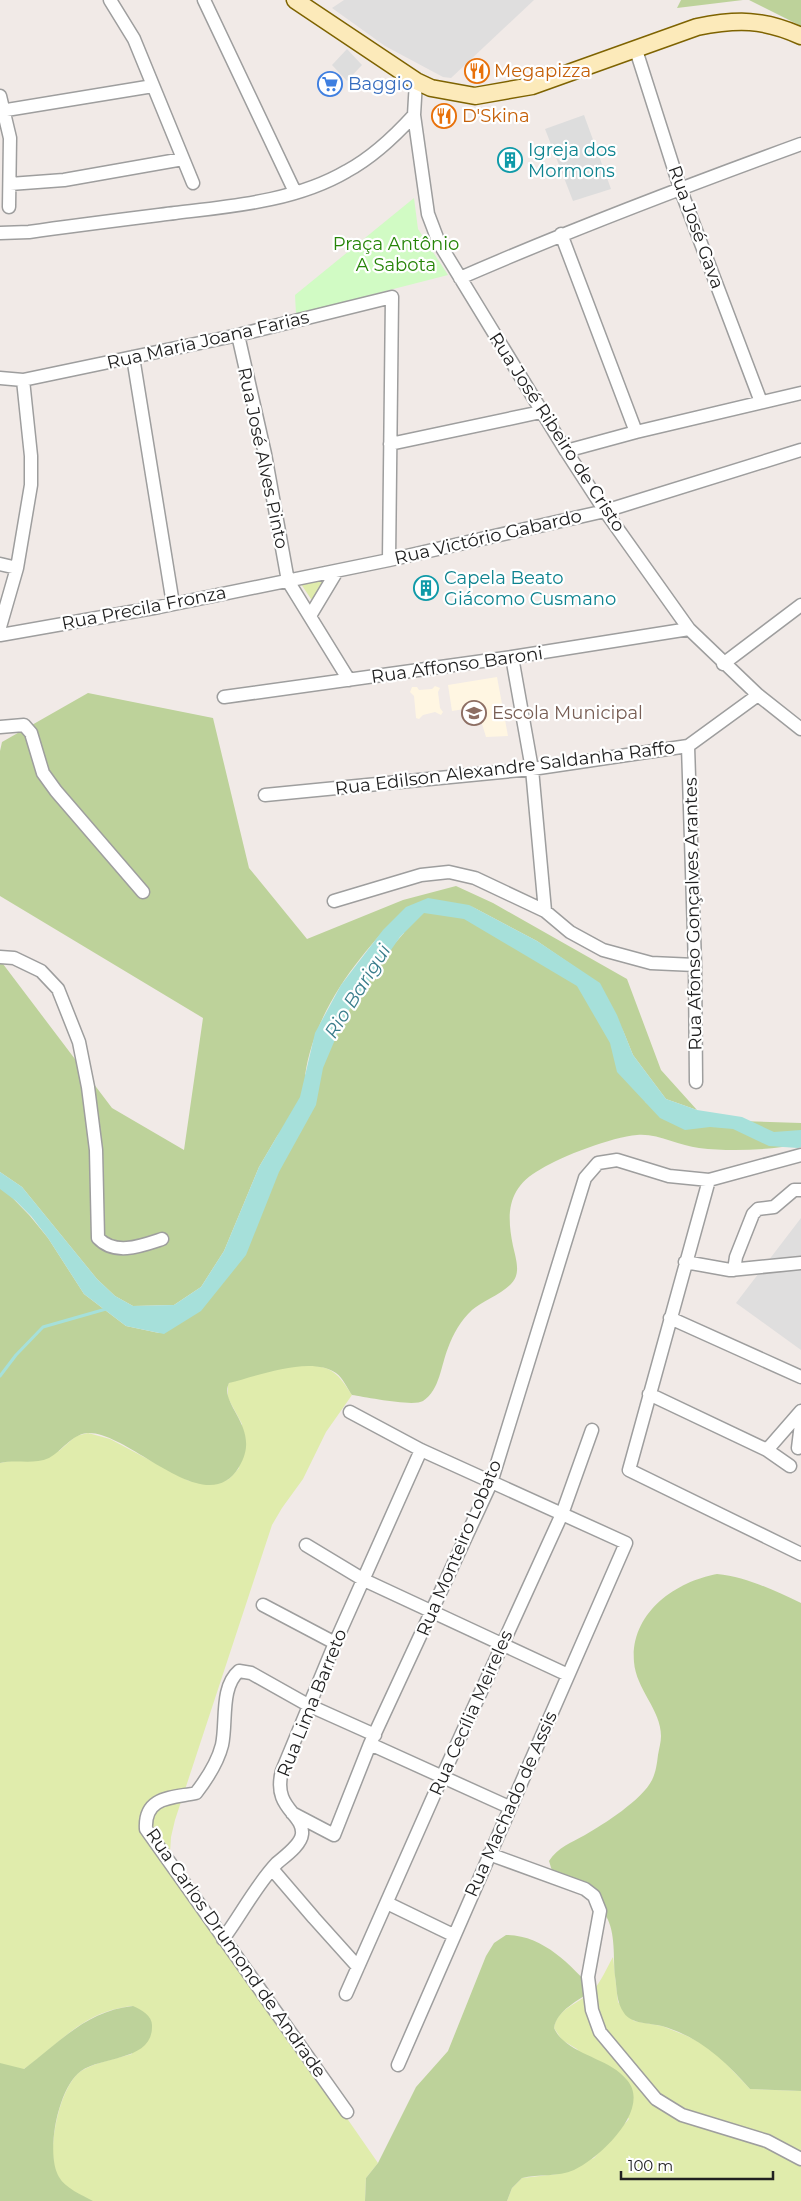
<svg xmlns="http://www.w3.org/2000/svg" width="801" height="2201" font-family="Montserrat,sans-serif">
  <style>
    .residential { fill: #dfdede }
    .education { fill: #fff6e2 }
    .grass { fill: #e0ecac }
    .forest { fill: #bdd29a; fill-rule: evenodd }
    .park { fill: #d1fbc4 }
    .parking { fill: #ddd }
    .water { fill: #a6e0da }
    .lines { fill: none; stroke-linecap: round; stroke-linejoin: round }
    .stream { stroke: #a6e0da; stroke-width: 3 }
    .minor-casing { stroke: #9e9e9e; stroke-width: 15 }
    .secondary-casing { stroke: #7e6301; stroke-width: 19 }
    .minor { stroke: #fff; stroke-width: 12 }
    .secondary { stroke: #fceaba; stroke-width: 16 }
    .labels { text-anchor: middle; stroke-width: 4.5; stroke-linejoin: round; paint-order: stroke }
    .food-label { font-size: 18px; fill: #c56008; stroke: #fff; text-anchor: start }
    .shop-label { font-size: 18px; fill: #366cbe; stroke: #fff; text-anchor: start }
    .culture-label { font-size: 18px; fill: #0d838f; stroke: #fff; text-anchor: start }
    .street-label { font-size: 18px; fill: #212121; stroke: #fff }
    .park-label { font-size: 18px; fill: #268508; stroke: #fff }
    .education-label { font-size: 18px; fill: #785e54; stroke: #fff; text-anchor: start }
    .water-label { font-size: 19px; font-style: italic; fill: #3b7e8c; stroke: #fff }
  </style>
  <rect width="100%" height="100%" fill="#f1eae7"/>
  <path class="residential" d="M344,0H534L451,78L443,77L385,46L332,8Z
    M801,1218V1350L736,1303Z"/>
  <path class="education" d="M497,677L508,736L486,737L477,707L452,711L448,685Z
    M435,686L440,688L438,692L440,708L443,712L441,715L435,712L423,715L419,719L416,718L414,696L410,692L412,687H417L419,690L432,689Z"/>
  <path class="grass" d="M330,576L315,605L301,584Z
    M307,1365C334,1367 338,1374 352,1395L326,1432L303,1479L282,1508L272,1525L175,1820L171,1837L170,1853L192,1895L378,2163L366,2178L365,2201H86C78,2195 65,2187 59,2179C44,2157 59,2086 81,2071C96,2062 115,2059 132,2054L133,2006C71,2012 52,2060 0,2082V1463L59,1451L76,1436L88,1433L110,1439L189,1481L217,1484L229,1479L239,1468L242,1424L228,1398V1384C249,1366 280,1367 307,1365Z
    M613,1957L618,2002L634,2021L662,2026L687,2036L705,2045L718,2055L750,2089L801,2091V2201H507L512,2188L522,2178L558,2174L594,2158L629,2119L577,2049L562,2040L554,2028C557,2008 579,2004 592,1991C601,1983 607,1967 613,1957Z"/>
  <path class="forest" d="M681,0H743L677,8Z
    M749,0H801V26Z
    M88,693L213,718L249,868L307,939L403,900L456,886L493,903L627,979L661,1070L697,1110L666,1099L633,1055L622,1028L646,1103L740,1121L801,1123V1144C769,1150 732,1152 699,1148C679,1146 658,1133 637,1135C612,1137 562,1156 541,1169C508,1187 506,1212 513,1246C515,1255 519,1267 516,1276C512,1290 483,1300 472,1310C461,1320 453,1334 448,1348C441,1365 440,1390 423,1401C413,1407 366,1397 352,1395C347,1388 343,1378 336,1373C310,1355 258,1376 229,1383C218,1405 263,1428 239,1467C206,1523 129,1430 87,1433C71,1435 62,1451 49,1458C33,1465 16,1459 0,1463V1185L30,1216L48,1238L84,1294L126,1326L159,1333L210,1287L279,1133L259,1167L224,1251L201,1287L174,1305L133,1306L115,1296L97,1279L22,1187L0,1172V960L112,1108L184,1150L203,1018L0,896V751L2,742ZM469,905L537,941L585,974ZM407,907L404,933L336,1010L305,1076C314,1010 361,952 407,907Z
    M717,1574C747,1577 773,1590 801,1603V2091L750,2089C725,2061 700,2037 662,2026C650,2023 631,2024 624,2013C616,2002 617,1988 615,1976C613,1958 616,1933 606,1916C597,1899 569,1885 553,1874L549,1861C558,1847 571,1843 585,1835C604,1824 642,1800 652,1780C656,1772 657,1763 658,1755C659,1749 661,1742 661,1736C661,1710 636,1689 634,1662C630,1614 674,1582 717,1574Z
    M506,1935C543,1935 571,1965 593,1990C578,2001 557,2010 554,2028C556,2032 559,2037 563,2040C581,2057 611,2060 627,2080C652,2109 600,2158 574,2170C558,2177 538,2174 522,2178L512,2188L507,2201H365L366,2178L378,2163L416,2087L448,2051L486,1956L494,1943Z
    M133,2006C142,2010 153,2016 152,2027C152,2061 102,2056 81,2071C58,2087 45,2154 59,2177C65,2188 82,2195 93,2201H0V2063L24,2069C60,2042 86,2011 133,2006Z"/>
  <path class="park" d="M414,198L418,229L448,275L296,314L295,295Z"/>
  <path class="parking" d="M347,49L362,65L347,81L332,65Z
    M584,115L611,189L573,201L545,129Z"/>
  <path class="water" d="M428,898L469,905L537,941L600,983L617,1015L633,1055L666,1099L697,1110L742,1117L774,1132L801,1130V1147L798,1148L769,1146L733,1129L710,1127L685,1130L660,1118L617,1072L610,1043L577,986L464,919L424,913L400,937L345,1016L323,1068L316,1105L279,1172L246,1255L201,1311L164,1334L126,1326L84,1294L48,1238L31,1216L16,1201L0,1189V1172L22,1187L97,1279L115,1296L133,1306L174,1305L201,1287L224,1251L259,1167L300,1097L315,1033L341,985L383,930L406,907Z"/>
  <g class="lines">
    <path class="stream" d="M0,1376L16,1355L43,1327L106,1309"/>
    <defs>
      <path id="minor" d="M110,0L134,39L193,183
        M204,0L295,192
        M636,50L680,188L761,402
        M416,81L414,115L428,214L439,243L566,451L605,511L689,629L758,695L801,729
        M0,96L10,138L9,207
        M0,111L153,86
        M10,184L64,180L183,159
        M0,233L29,232C78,225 127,219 175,213C233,206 296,201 347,171C373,157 394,137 414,115
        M561,234L636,432
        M460,278C572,229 686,186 801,144
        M238,335L265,454L288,581L349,680
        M133,357L173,604
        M0,378L23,380L238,335L392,297L389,560
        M390,444L541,412
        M566,451L636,432L801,393
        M0,564L17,568
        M310,616L337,571
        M0,627L17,568L31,485V456L23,380
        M0,635L159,607L389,560L605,511L801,450
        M512,657L532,769L545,911
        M723,664L801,605
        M224,697L512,657L689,629
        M0,727L24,725L31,733L43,773L56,791L143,892
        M688,746L695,965L696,1082
        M265,795L532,769L688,746L758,695
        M334,901L421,875L449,872L475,878L545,911L570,932L603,950L651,963L695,965
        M0,957L14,958L41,971L58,989L79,1042L88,1087L96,1150L98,1238C115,1256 141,1246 162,1239
        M709,1180L629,1470L801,1554
        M685,1262L730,1270L801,1263
        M734,1270L736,1257L753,1214L758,1209L774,1207L794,1190H801
        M670,1318L801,1377
        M649,1394L767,1450L790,1466
        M350,1412L421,1450L626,1543L398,2065
        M798,1448L801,1424
        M767,1450L801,1411
        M306,1545L364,1580L568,1675
        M263,1605L335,1643
        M370,1744L509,1807
        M292,1813L334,1835L370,1744L491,1483L585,1178L598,1163L617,1160L669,1176L709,1180L801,1155
        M489,1854L585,1889L594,1896L600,1911L588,1977L592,2010L600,2032L656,2099L682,2115L767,2141L801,2159
        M272,1869L314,1918L358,1967
        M387,1903L453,1935
        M223,1939C241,1915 256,1885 277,1863C285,1856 301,1845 302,1834C304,1813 272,1809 282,1771L335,1643L421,1450
        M346,1994L442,1777L562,1514L592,1430
        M347,2112L146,1829C144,1796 172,1798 196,1793C206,1780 218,1761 222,1745C227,1722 220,1687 239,1671L251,1673L308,1705L375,1735"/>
      <path id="secondary" d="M295,0L416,81L431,88L475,96L532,86L697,27C737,19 764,19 801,36"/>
    </defs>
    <use href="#minor" class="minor-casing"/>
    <use href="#secondary" class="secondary-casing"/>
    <use href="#minor" class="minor"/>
    <use href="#secondary" class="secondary"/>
  </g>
  <defs>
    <symbol id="restaurant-ring" viewBox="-11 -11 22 22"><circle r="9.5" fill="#fff" stroke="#e8710a" stroke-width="1.5"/><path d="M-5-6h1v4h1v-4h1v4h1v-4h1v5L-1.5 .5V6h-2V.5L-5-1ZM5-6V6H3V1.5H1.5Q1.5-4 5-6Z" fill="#e8710a"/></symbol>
    <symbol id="supermarket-ring" viewBox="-11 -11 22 22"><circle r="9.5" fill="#fff" stroke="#3f7fe0" stroke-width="1.5"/><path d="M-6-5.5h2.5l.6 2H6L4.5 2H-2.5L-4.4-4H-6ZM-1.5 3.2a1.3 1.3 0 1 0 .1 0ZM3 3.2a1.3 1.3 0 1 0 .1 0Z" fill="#3f7fe0"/></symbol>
    <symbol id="building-ring" viewBox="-11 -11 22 22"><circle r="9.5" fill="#fff" stroke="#0f9aa8" stroke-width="1.5"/><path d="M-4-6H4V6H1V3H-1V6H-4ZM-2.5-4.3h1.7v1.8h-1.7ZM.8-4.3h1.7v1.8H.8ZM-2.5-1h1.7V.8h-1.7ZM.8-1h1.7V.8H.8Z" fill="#0f9aa8"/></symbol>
    <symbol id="school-ring" viewBox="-11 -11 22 22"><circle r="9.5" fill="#fff" stroke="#8d6e63" stroke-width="1.5"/><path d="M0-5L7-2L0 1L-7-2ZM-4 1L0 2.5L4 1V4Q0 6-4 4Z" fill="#8d6e63"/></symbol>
  </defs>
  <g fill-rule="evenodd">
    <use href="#restaurant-ring" x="463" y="57" width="28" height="28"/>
    <use href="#supermarket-ring" x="316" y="70" width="28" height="28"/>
    <use href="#restaurant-ring" x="430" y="102" width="28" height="28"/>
    <use href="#building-ring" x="496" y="146" width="28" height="28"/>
    <use href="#building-ring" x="412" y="574" width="28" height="28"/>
    <use href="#school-ring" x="460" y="699" width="28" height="28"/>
  </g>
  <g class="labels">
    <g class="food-label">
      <text x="494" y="77">Megapizza</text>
      <text x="462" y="122">D'Skina</text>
    </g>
    <g class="shop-label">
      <text x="348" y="90">Baggio</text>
    </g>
    <g class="culture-label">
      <text x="528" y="156">Igreja dos<tspan x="528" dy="21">Mormons</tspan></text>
      <text x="444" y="584">Capela Beato<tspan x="444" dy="21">Giácomo Cusmano</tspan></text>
    </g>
    <g class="street-label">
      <text transform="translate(696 227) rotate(70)" y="6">Rua José Gava</text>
      <text transform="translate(208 340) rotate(-13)" y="6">Rua Maria Joana Farias</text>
      <text transform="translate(557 432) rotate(57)" y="6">Rua José Ribeiro de Cristo</text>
      <text transform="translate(263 458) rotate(78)" y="6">Rua José Alves Pinto</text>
      <text transform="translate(488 537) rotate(-13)" y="6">Rua Victório Gabardo</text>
      <text transform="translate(144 608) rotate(-11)" y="6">Rua Precila Fronza</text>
      <text transform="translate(457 665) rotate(-8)" y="6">Rua Affonso Baroni</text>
      <text transform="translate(505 768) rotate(-7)" y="6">Rua Edilson Alexandre Saldanha Raffo</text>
      <text transform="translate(693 914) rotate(-91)" y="6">Rua Afonso Gonçalves Arantes</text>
      <text transform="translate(459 1548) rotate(-67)" y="6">Rua Monteiro Lobato</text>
      <text transform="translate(312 1703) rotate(-68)" y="6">Rua Lima Barreto</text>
      <text transform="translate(471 1713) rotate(-66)" y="6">Rua Cecília Meireles</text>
      <text transform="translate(511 1804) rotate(-66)" y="6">Rua Machado de Assis</text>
      <text transform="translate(236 1953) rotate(55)" y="6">Rua Carlos Drumond de Andrade</text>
    </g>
    <g class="park-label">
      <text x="396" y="250">Praça Antônio<tspan x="396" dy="21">A Sabota</tspan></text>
    </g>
    <g class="education-label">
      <text x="492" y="719">Escola Municipal</text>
    </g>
    <g class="water-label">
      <text transform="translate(357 991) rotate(-58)" y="7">Rio Barigui</text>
    </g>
  </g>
  <path d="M621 2171v8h152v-8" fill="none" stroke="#212121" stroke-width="2.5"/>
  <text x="628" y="2171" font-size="15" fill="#212121" stroke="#ffffff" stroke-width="4" paint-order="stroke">100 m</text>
</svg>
